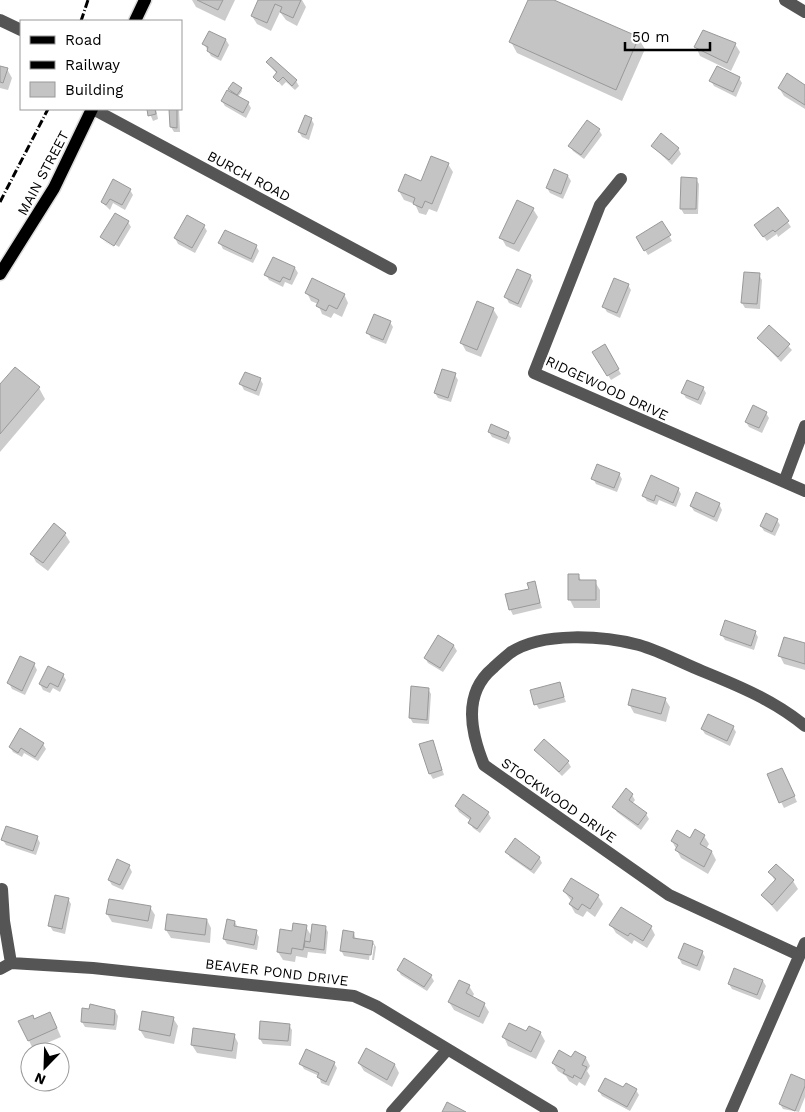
<svg xmlns="http://www.w3.org/2000/svg" width="805" height="1112" font-family="'Work Sans',sans-serif">
  <style>
    .shadow { fill: #0003 }
    .building { fill: #c4c4c4; stroke: #999 }
    .lines { fill: none; stroke-linecap: round; stroke-linejoin: round }
    .major-casing { stroke: #dbdbdb; stroke-width: 15 }
    .minor { stroke: #555; stroke-width: 12 }
    .major { stroke: #000; stroke-width: 12 }
    .rail { stroke: #000; stroke-width: 3; stroke-dasharray: 8 2.5 1 2.5; stroke-linecap: butt }
    .labels { text-anchor: middle; stroke-width: 4.5; stroke-linejoin: round; paint-order: stroke }
    .street-label { font-size: 14px; fill: #000; stroke: #fff }
  </style>
  <rect width="100%" height="100%" fill="#fff"/>
  <path class="shadow" d="M192,0H235L225,21L196,7Z
    M259,0H302L306,7L297,26L286,20L280,12L271,31L257,24L252,16Z
    M529,0H551L638,38L645,49L622,101L517,53L511,42Z
    M703,32L735,44L740,52L731,71L700,56L696,47Z
    M226,40L229,45L221,61L211,56L204,44Z
    M267,62L296,81L299,86L295,90L286,82L282,86L274,77L277,74Z
    M0,67L7,69L12,78L8,90L0,88Z
    M739,78L742,83L736,97L714,86L711,81Z
    M805,86V109L784,96L779,88Z
    M230,89H241L242,91L238,97L248,103L251,108L246,118L225,106L222,101L233,95Z
    M148,109H156L158,119L153,121Z
    M171,109H179L180,132H174L171,127Z
    M311,119L314,124L309,140L302,137L299,132Z
    M599,130L602,135L584,159L573,151L570,146Z
    M652,146L678,148L681,154L672,165Z
    M448,164L453,172L437,212L429,209L426,215L419,213L415,204L404,200L399,191L422,182Z
    M568,176L571,181L563,199L550,193L547,188Z
    M696,179L699,184L698,214H684L681,209Z
    M130,190L133,195L125,210L113,203L110,210L102,202Z
    M778,208L791,227L778,237L777,234L767,241L759,230Z
    M533,209L538,217L519,252L506,246L501,237Z
    M128,222L131,227L119,247L104,238V241L118,250L105,242L102,237Z
    M662,223L672,241L648,255L637,237Z
    M204,226L207,231L195,253L178,244L175,238Z
    M220,243L256,246L259,251L253,263L223,249Z
    M295,268L298,273L292,285L285,282L283,287L269,280L266,275Z
    M759,275L762,280L760,309L745,308L742,303Z
    M530,276L533,281L521,308L509,303L506,297Z
    M628,285L631,290L620,318L607,312L604,307Z
    M307,293L344,294L348,303L342,317L334,313L331,318L322,314L318,304L311,301Z
    M493,309L498,317L481,357L466,351L461,342Z
    M390,322L393,327L386,344L371,338L368,333Z
    M769,326L792,350L781,362L758,338Z
    M604,346L621,374L611,380L594,352Z
    M455,375L458,380L451,402L438,398L435,393Z
    M260,379L263,384L259,396L244,390L241,384Z
    M0,386L39,388L45,399L0,452Z
    M703,388L706,393L701,405L686,398L683,393Z
    M766,413L769,418L762,433L749,427L746,422Z
    M489,432L508,433L511,438L509,444L492,437Z
    M619,474L622,479L617,492L596,484L593,478Z
    M678,489L681,494L676,507L659,500L657,505L647,501L644,496Z
    M697,494L719,504L722,510L717,522L694,511L691,506Z
    M777,520L780,525L775,536L764,531L761,526Z
    M65,534L70,542L48,571L36,562L32,554Z
    M578,575L582,582H595L600,590V608H574L570,600V576Z
    M534,582L542,608L513,615L510,609L530,590Z
    M755,632L758,637L754,650L725,640L722,635Z
    M805,644V670L784,664L780,656Z
    M454,646L457,651L443,672L428,663L425,658Z
    M34,664L37,670L25,695L12,689L9,683Z
    M63,675L66,680L60,692L53,688L50,693L43,690L40,684Z
    M559,683L566,702L539,709L536,704Z
    M428,689L431,694L429,724L413,723L410,718Z
    M665,699L670,707L666,722L634,713L629,704Z
    M733,727L736,732L730,746L705,734L702,729Z
    M433,741L444,775L433,779L430,774Z
    M43,744L46,749L38,761L24,753L22,757L13,752L10,747Z
    M536,750L568,762L571,767L562,776Z
    M785,774L797,802L784,808L768,775Z
    M632,795L635,800L632,804L646,814L649,819L641,830L617,812L614,807Z
    M456,806L488,813L491,818L480,833L473,828L470,823L471,821L459,812Z
    M695,831L704,836L709,844L706,849L712,852L716,860L708,874L681,858L672,841L690,840Z
    M37,837L40,843L36,855L6,845L3,840Z
    M507,852L539,857L542,863L534,874L510,857Z
    M776,865L793,881L798,889L777,912L762,895L775,881L770,872Z
    M129,866L132,872L123,890L112,885L109,880Z
    M564,891L598,896L603,904L595,917L587,911L583,917L575,913L570,904L572,902Z
    M68,899L71,904L65,934L53,931L50,926Z
    M150,907L155,915L152,929L112,922L107,914Z
    M207,920L211,928L210,943L171,938L166,930Z
    M235,922L238,928L256,932L259,937L257,950L227,944L224,939Z
    M611,925L651,927L655,935L647,948L634,940L632,944L616,933Z
    M306,927L312,937L325,927L328,932L326,954L308,952L307,958L296,956L295,962L283,960L278,952L293,932Z
    M354,933L356,940L373,942L376,947L374,960H372L374,945H371L369,960L344,956L341,950Z
    M702,952L705,957L700,971L682,964L679,958Z
    M398,970L431,976L434,981L427,991L401,975Z
    M763,981L766,986L760,1000L732,989L729,984Z
    M469,986L474,994L472,998L484,1004L489,1012L483,1024L454,1010L449,1002Z
    M91,1006L115,1011L118,1016L116,1030L85,1027L82,1022Z
    M173,1018L178,1026L174,1044L145,1038L140,1030Z
    M34,1020L54,1021L61,1037L33,1049L20,1022Z
    M289,1025L292,1030L291,1046L263,1044L260,1039Z
    M194,1030L234,1035L238,1043L236,1059L197,1053L192,1045Z
    M527,1032H540L545,1041L536,1059L508,1046L504,1037Z
    M367,1050L395,1065L399,1073L392,1087L364,1071L359,1063Z
    M586,1058L590,1066L587,1071L590,1076L585,1086L579,1082L577,1086L569,1081L566,1076L558,1071L553,1063Z
    M334,1063L337,1068L329,1086L321,1083L319,1076L304,1069L301,1064Z
    M805,1081V1097L799,1112L783,1109L780,1104Z
    M624,1089L636,1090L639,1095L630,1111L602,1096L599,1091Z"/>
  <path class="building" d="M197,0H223L218,10Z
    M258,0H301L293,18L280,12L282,7L275,4L267,23L251,16Z
    M528,0H554L639,37L616,90L509,42Z
    M703,30L736,43L727,63L694,47Z
    M209,31L226,39L218,57L207,51L208,47L202,44Z
    M271,57L297,80L292,86L283,77L278,82L273,77L277,72L266,62Z
    M0,66L8,68L3,83L0,82Z
    M717,66L740,77L733,92L709,81Z
    M787,73L805,85V105L778,88Z
    M233,82L242,88L237,95L228,89Z
    M227,90L249,102L243,113L221,101Z
    M147,109H155L156,114L148,116Z
    M169,109H177V128L170,127Z
    M305,115L312,118L306,135L298,132Z
    M587,120L600,129L581,155L568,146Z
    M661,133L679,148L669,160L651,146Z
    M431,156L449,163L432,204L425,201L422,208L413,204L415,198L398,191L405,174L421,181Z
    M554,169L568,175L561,194L546,188Z
    M681,177L697,178L696,209H680Z
    M113,179L131,189L122,205L110,199L106,205L101,202Z
    M517,200L534,208L514,244L499,238Z
    M778,207L789,221L775,232L773,230L763,237L754,225Z
    M115,213L129,221L114,246L100,237Z
    M187,215L205,225L192,248L174,238Z
    M662,221L671,235L644,251L636,237Z
    M225,230L257,245L251,259L218,243Z
    M273,257L295,267L290,280L283,277L280,282L264,275Z
    M517,269L531,275L518,304L504,297Z
    M744,272L760,273L757,304L741,303Z
    M312,278L345,294L337,309L329,305L326,311L316,306L319,300L305,293Z
    M614,278L629,284L617,313L602,307Z
    M477,301L494,308L477,350L460,343Z
    M374,314L391,321L383,340L366,333Z
    M769,325L790,344L778,357L757,338Z
    M605,344L619,369L607,376L592,352Z
    M15,367L40,387L0,434V384Z
    M442,369L456,373L448,398L434,393Z
    M245,372L261,378L256,391L239,384Z
    M687,380L704,387L698,400L681,393Z
    M753,405L767,412L759,428L745,422Z
    M491,424L509,432L506,439L488,432Z
    M597,464L620,473L614,488L591,479Z
    M651,475L679,488L673,503L656,495L654,501L642,496Z
    M696,492L720,503L714,517L690,506Z
    M766,513L778,519L772,532L760,526Z
    M54,523L66,533L43,563L30,554Z
    M568,574H579V580H596V600H568Z
    M535,581L540,603L509,610L505,594L529,589L527,583Z
    M725,620L756,631L751,646L720,635Z
    M438,635L454,645L440,668L424,658Z
    M784,637L805,643V664L778,656Z
    M20,656L35,663L22,691L7,683Z
    M48,666L64,674L58,687L50,683L47,688L39,684Z
    M560,682L564,697L534,705L530,690Z
    M411,686L429,688L427,720L409,718Z
    M632,689L666,698L661,714L628,705Z
    M708,714L734,726L727,741L701,729Z
    M20,728L44,743L35,757L21,748L18,753L9,747Z
    M544,739L569,761L559,772L534,750Z
    M433,740L442,770L429,774L419,744Z
    M782,768L795,796L779,803L767,774Z
    M626,788L633,794L629,800L647,813L638,825L612,807Z
    M463,794L489,812L477,829L468,823L471,818L455,806Z
    M6,826L38,836L33,851L1,840Z
    M695,829L705,835L700,844L712,851L704,867L675,850L678,845L671,841L677,830L690,838Z
    M515,838L540,857L531,870L505,852Z
    M117,859L130,865L120,885L108,880Z
    M776,864L794,880L772,905L761,895L776,879L768,872Z
    M571,878L599,895L590,909L582,904L578,910L569,904L573,898L563,891Z
    M55,895L69,898L62,929L48,926Z
    M109,899L151,906L148,921L106,914Z
    M621,907L652,926L643,941L630,933L628,936L609,925Z
    M167,914L207,919L205,935L165,930Z
    M227,919L235,921L234,926L257,930L254,945L223,939Z
    M293,923L307,925L303,950L292,948L291,954L277,952L280,929L292,931Z
    M312,924L326,926L324,950L304,947L305,941L310,942Z
    M343,930L354,932L353,938L373,941L371,955L340,951Z
    M684,943L703,951L697,966L678,958Z
    M404,958L432,975L424,987L397,970Z
    M734,968L763,980L757,995L728,984Z
    M459,980L470,985L466,993L485,1003L479,1017L448,1002Z
    M90,1004L115,1010L114,1025L81,1022L82,1008L89,1009Z
    M142,1011L174,1017L170,1036L139,1030Z
    M50,1012L57,1028L28,1041L18,1021L33,1015L34,1019Z
    M260,1021L290,1024L288,1041L259,1039Z
    M509,1023L526,1031L529,1026L541,1032L531,1052L502,1037Z
    M193,1028L235,1034L232,1051L191,1045Z
    M366,1048L395,1064L387,1080L358,1063Z
    M306,1049L335,1062L326,1082L317,1077L319,1073L299,1064Z
    M559,1050L571,1057L575,1051L586,1057L582,1065L587,1067L581,1079L574,1075L573,1078L563,1073L565,1070L552,1063Z
    M791,1074L805,1080V1086L795,1111L779,1104Z
    M605,1078L623,1087L626,1083L637,1089L627,1107L598,1091Z
    M447,1102L466,1112H442Z"/>
  <g class="lines">
    <defs>
      <path id="major" d="M135,21L145,0
        M0,274L54,188L92,109"/>
    </defs>
    <use href="#major" class="major-casing"/>
    <path class="minor" d="M785,0L805,12
      M0,20L21,30
      M93,109L391,269
      M621,179L600,205L534,373L805,491
      M784,482L805,426
      M2,889L4,921L11,963
      M799,955L669,895L484,765C471,733 462,694 493,668C498,663 504,658 510,653C542,631 604,636 639,645C660,651 682,663 702,671C739,686 775,701 805,726
      M0,969L11,963L93,968L354,996L376,1006L552,1112
      M392,1112L447,1050
      M731,1112L805,943"/>
    <use href="#major" class="major"/>
    <path class="rail" d="M81,21L88,0
      M0,202L48,109"/>
  </g>
  <g class="labels">
    <g class="street-label">
      <text transform="translate(43 173) rotate(-62)" y="5">MAIN STREET</text>
      <text transform="translate(249 176) rotate(28)" y="5">BURCH ROAD</text>
      <text transform="translate(607 388) rotate(25)" y="5">RIDGEWOOD DRIVE</text>
      <text transform="translate(559 800) rotate(35)" y="5">STOCKWOOD DRIVE</text>
      <text transform="translate(277 972) rotate(7)" y="5">BEAVER POND DRIVE</text>
    </g>
  </g>
  <rect x="20" y="20" width="162" height="90" fill="#ffffff" stroke="#999999"/>
  <rect x="30" y="36" width="25" height="8" fill="#000000" stroke="#999999"/>
  <text x="65" y="45" font-size="15" fill="#000000">Road</text>
  <rect x="30" y="61" width="25" height="8" fill="#000000" stroke="#999999"/>
  <text x="65" y="70" font-size="15" fill="#000000">Railway</text>
  <rect x="30" y="82" width="25" height="15" fill="#c4c4c4" stroke="#999999"/>
  <text x="65" y="95" font-size="15" fill="#000000">Building</text>
  <g transform="translate(45 1067) rotate(203)"><circle r="24" fill="#ffffff" stroke="#999999"/>
  <path d="M0-4L9 19L0 12L-9 19Z" fill="#000000"/>
  <text y="-8" font-size="14" font-weight="bold" text-anchor="middle" fill="#000000">N</text>
  </g>
  <path d="M625 42v8h85v-8" fill="none" stroke="#000000" stroke-width="2.5"/>
  <text x="632" y="42" font-size="15" fill="#000000" stroke="#ffffff" stroke-width="4" paint-order="stroke">50 m</text>
</svg>
